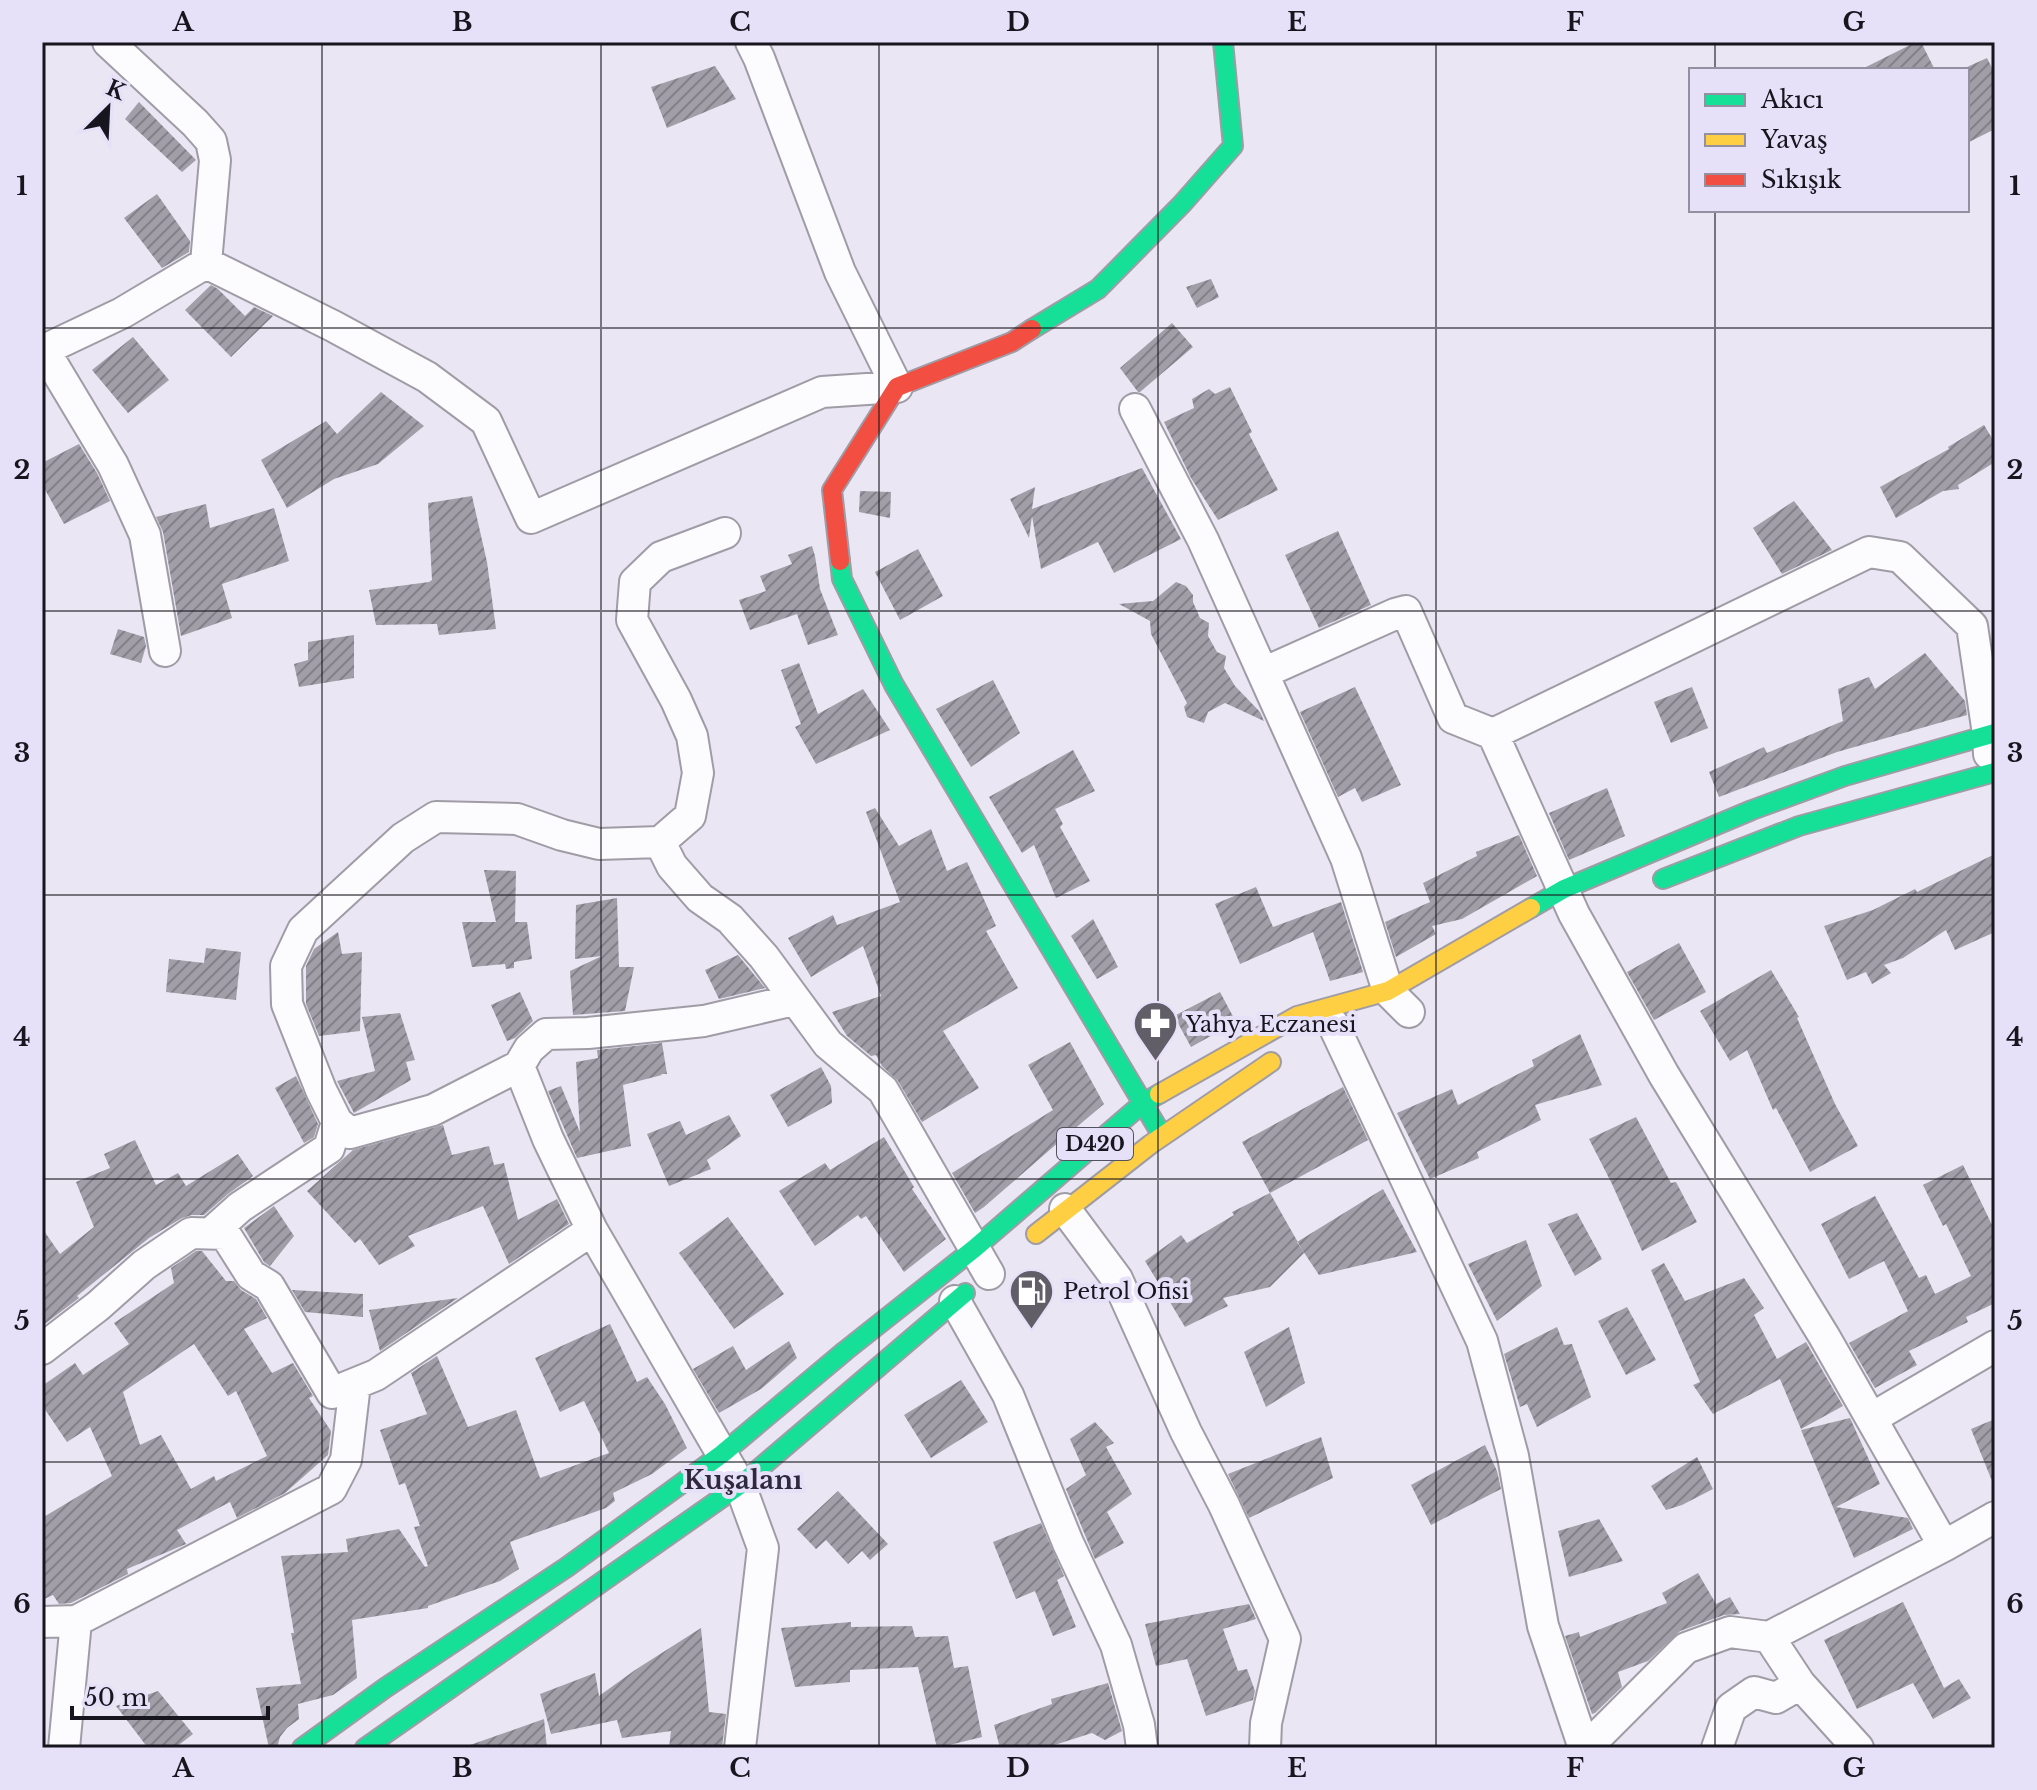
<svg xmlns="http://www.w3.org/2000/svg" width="2037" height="1790" font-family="'Libre Baskerville',serif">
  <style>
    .building { fill: url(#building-hatch); fill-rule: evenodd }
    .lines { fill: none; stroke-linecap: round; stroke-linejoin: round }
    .street-casing { stroke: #9f9ca6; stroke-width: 34 }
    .fast-casing { stroke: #9f9ca6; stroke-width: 22 }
    .slow-casing { stroke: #9f9ca6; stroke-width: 22 }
    .jam-casing { stroke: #9f9ca6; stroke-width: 22 }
    .street { stroke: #fcfbfd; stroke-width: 30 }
    .fast { stroke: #16e098; stroke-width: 18 }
    .slow { stroke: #ffcf43; stroke-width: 18 }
    .jam { stroke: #f24e42; stroke-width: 18 }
    .grid { fill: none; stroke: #17151d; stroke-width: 2; stroke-opacity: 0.55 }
    .labels { text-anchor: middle; stroke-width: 8; stroke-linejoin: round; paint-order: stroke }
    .shield { fill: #e7e0f9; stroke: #55525f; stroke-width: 2 }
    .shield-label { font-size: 20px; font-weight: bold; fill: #17151d }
    .poi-label { font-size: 22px; fill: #17151d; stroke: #e7e0f9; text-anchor: start }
    .quarter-label { font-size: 26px; font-weight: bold; fill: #2f293c; stroke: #e7e0f9 }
    .neatline { fill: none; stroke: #17151d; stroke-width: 3 }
    .grid-label { font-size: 26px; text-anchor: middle; font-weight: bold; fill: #17151d }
  </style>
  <defs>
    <pattern id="building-hatch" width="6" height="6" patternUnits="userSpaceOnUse" patternTransform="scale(2)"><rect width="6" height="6" fill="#a19ea8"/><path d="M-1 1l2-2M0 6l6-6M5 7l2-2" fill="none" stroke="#828088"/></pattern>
  </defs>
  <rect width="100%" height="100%" fill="#eae6f3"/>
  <path class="building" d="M1916,42H1921L1935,70H1860Z
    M1987,58L1995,74V129L1967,143V67Z
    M715,66L736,99L667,128L651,87Z
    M139,102L196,160L182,172L125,119Z
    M157,194L190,241L189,252L162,268L124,218Z
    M1211,279L1219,297L1197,308L1186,287Z
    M211,285L218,289L245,316L254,307L273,316L231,357L185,310Z
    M1172,323L1193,347L1140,392H1138L1120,368Z
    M133,337L169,380L128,413L92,370Z
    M1230,387L1252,432L1249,434L1278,490L1218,520L1191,478L1164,422L1194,408L1192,399L1209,389L1215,394Z
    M381,392L424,426L378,464L334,479L287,508L261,460L326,421L337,434Z
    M1984,425L1995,443V462L1958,485L1959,489L1943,491L1896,518L1880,487L1949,449L1948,447Z
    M79,444L97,473L110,501L64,524L42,484V463Z
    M1142,468L1181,539L1114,573L1098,542L1041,569L1032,516L1029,538L1010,499L1035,487L1032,509Z
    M860,491L891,492L890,518L859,512Z
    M472,496L487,562L496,629L439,635L437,624L376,625L369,590L429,582L432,580L428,503Z
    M1794,501L1832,550L1782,574L1753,528Z
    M206,504L210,528L274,508L289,561L222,584L232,618L181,636L163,532L156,517Z
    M1338,531L1371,605L1319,628L1285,555Z
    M812,546L815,556L820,589L838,635L808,645L797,614L750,630L739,600L766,591L760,576L792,564L788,555Z
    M918,549L943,596L900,620L875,572Z
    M1176,582L1186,586L1193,595V602L1200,618L1209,623L1208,636L1217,652L1226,656L1224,668L1235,686L1260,712L1264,721L1225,703L1208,712L1204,723L1187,717L1184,707L1187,703L1151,634L1150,621L1119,604L1153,601Z
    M118,629L144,637L146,646L141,663L110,654Z
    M354,635V678L299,687L294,664L308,660V642Z
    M1925,653L1965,701L1967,715L1837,752L1719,797L1709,772L1764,747L1767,753L1843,721L1838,689L1869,677L1875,689Z
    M799,663L818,714L863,689L890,730L816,764L795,727L801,724L781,670Z
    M993,680L1020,733L971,767L936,709Z
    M1355,687L1401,785L1362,802L1355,788L1338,797L1300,712Z
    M1692,687L1708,728L1671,743L1654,702Z
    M1073,750L1095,791L1055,809L1063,824L1060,827L1090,881L1056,898L1034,845L1022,853L989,797Z
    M1607,788L1625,836L1569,860L1549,813Z
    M875,808L899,846L931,829L947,871L967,862L996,926L986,931L1018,988L943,1031L979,1088L922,1122L898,1081L882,1066L876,1055L871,1056L847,1036L832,1012L881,996L863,946L811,977L788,938L833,915L837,925L900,902L866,812Z
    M1519,835L1537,876L1462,919L1432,926L1436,934L1396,957L1385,922L1430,902L1423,883L1477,856L1476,852Z
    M1995,854V932L1955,950L1946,930L1903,958L1884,965L1891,973L1872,984L1866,972L1847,980L1824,926L1873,910L1915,889L1917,892Z
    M484,870L516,871L515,922H527L532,959L514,962V968L506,969L505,964L472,967L462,922H496Z
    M1256,887L1273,927L1341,902L1363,972L1330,981L1313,932L1240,964L1215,904Z
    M617,898L619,967H634L625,1011L573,1015L570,971L602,956L575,959L576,905Z
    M1093,919L1118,967L1097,979L1071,936Z
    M338,932L342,954L362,952L360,1031L319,1036L306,1004V966L314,949Z
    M1679,943L1706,992L1654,1020L1627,972Z
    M206,948L241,952L236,1000L166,992L169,959L204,963Z
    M738,955L765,988L719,999L705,970Z
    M1771,970L1799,1017L1797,1018L1835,1104L1858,1146L1810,1172L1776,1108L1773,1110L1747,1050L1730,1061L1700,1011Z
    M520,992L533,1021L515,1038L507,1041L491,1005Z
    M1220,992L1236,1022L1191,1047L1174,1016Z
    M400,1013L415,1060L406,1062L411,1080L354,1113L337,1081L375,1071L362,1017Z
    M1580,1034L1602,1085L1535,1105L1541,1120L1477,1152L1479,1158L1430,1179L1397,1113L1452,1089L1458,1105L1534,1066L1532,1060Z
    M1070,1042L1104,1104L1072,1131L1059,1138L1060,1141L984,1207L975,1213L952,1173L1053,1110L1028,1065Z
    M662,1043L667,1074H661L662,1075L623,1085L631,1146L577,1158L548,1091L561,1086L580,1132L576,1062L598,1058L597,1050Z
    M821,1067L831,1086L832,1103L788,1127L770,1095Z
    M296,1076L318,1124L314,1137L304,1143L275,1088Z
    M1343,1087L1368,1140L1270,1193L1242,1142Z
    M729,1115L741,1136L707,1160L711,1169L669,1186L647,1134L680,1121L686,1135Z
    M1636,1117L1671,1183L1676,1182L1697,1222L1642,1251L1612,1184L1589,1139Z
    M443,1125L452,1155L489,1146L494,1165L504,1163L518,1220L557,1199L569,1224L509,1264L483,1206L408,1236L415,1246L379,1265L360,1239L355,1243L307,1191L353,1150Z
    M884,1137L914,1187L912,1189L946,1239L904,1272L866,1216L861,1219L858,1215L815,1246L779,1191L825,1163L830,1170Z
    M135,1140L156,1185L178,1173L186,1186L238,1154L253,1176L228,1194L204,1215H192L182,1218L149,1238L77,1296L79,1298L42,1326V1228L60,1254L94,1227L76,1182L110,1168L104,1154Z
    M1963,1165L1995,1231V1303L1966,1317L1968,1322L1909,1351L1917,1365L1875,1388L1849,1343L1908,1311L1884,1261L1849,1279L1821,1224L1875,1196L1919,1278L1926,1275L1935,1294L1971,1276L1946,1224L1943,1226L1923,1185Z
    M1383,1189L1417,1252L1319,1275L1297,1242Z
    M1270,1193L1304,1253L1270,1287L1223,1298L1228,1306L1185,1327L1145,1261L1181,1235L1187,1243L1234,1215L1232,1212Z
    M274,1206L294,1236L270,1266L264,1262L244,1228Z
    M1577,1213L1602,1259L1575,1276L1548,1224Z
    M728,1217L784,1294L734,1329L679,1253Z
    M1526,1240L1542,1286L1497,1321L1468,1264Z
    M196,1251H202L226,1281H234L241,1290L256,1299L267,1318L244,1329L272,1373L293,1363L313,1396L309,1398L331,1431L328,1455L285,1493L237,1518L230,1502L177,1530L186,1544L127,1569L128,1574L71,1603L59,1604L53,1595L42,1600V1518L112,1476L90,1427L67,1442L42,1405V1386L75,1363L83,1375L129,1344L114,1323L174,1283L171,1268ZM194,1344L228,1396L236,1391L267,1456L216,1481L214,1476L191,1489L161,1435L140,1445L123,1392Z
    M1664,1263L1685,1301L1744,1278L1764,1308L1754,1315L1777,1359L1806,1342L1843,1406L1801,1429L1780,1379L1713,1414L1693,1385L1700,1382L1651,1270Z
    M292,1290L363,1294V1317L305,1312Z
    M458,1298L380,1351L369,1310Z
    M1627,1307L1656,1360L1626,1375L1598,1321Z
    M610,1324L637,1382L647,1377L665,1404L687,1448L652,1474L613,1493L615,1501L606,1508L510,1542L519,1569L500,1581L428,1606V1608L352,1620L357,1678L333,1695L298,1704L299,1719L287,1728L280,1737L277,1748H269L256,1688L301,1684L291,1633H294L281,1556L348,1552L346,1539L399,1529L425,1567L428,1566L414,1527L420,1526L405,1483L399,1485L380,1430L427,1414L411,1373L437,1356L468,1427L516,1410L540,1478L609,1453L584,1401L560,1412L535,1358Z
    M1289,1327L1305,1383L1266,1407L1244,1352Z
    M1557,1327L1564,1345L1572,1344L1591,1397L1537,1427L1527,1404L1520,1407L1504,1354Z
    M789,1341L797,1358L761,1389L719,1413L693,1369L733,1346L746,1370Z
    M961,1380L988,1422L931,1458L904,1415Z
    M1850,1418L1880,1484L1836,1507L1908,1518L1913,1529L1854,1558L1801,1430Z
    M1995,1419V1486H1994L1971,1429Z
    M1095,1422L1114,1443L1106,1447L1132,1494L1107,1512L1124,1543L1095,1559L1066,1489L1086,1475L1070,1439Z
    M1321,1437L1333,1478L1249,1518L1228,1474Z
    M1485,1445L1497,1471L1501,1489L1431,1525L1411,1485Z
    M1697,1457L1713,1489L1682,1505L1666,1510L1651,1486Z
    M838,1491L888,1544L870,1560L862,1551L848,1564L826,1540L816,1549L797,1529Z
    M1599,1519L1623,1561L1569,1577L1558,1531Z
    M1041,1523L1064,1576L1057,1580L1076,1627L1053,1636L1035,1591L1016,1599L993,1542Z
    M1698,1573L1716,1604L1730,1597L1740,1614L1724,1615L1680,1631L1648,1661L1618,1672L1622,1687L1595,1713L1592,1714L1565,1636L1579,1632L1580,1637L1667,1603L1662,1593Z
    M1903,1602L1944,1688L1959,1679L1971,1698L1933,1719L1913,1683L1857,1709L1824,1640Z
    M1249,1604L1256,1619L1223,1629L1238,1671L1247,1669L1255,1691L1253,1700L1206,1716L1187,1659L1156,1666L1145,1624Z
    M851,1622V1627L912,1626L915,1637L948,1636L954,1668L968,1666L982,1737L937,1748L918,1667L850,1670V1682L795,1687L781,1628Z
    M701,1628L709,1712L726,1714L722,1748H669L671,1731L622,1738L617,1720L551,1734L540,1694L595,1673L599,1696L635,1670Z
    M1108,1683L1122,1731L1105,1740L1092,1733L1045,1748H1000L994,1725L1052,1704L1051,1699Z
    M158,1691L193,1734L175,1748H148L116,1706Z
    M544,1719L547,1748H470V1745Z"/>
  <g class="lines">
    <defs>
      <path id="street" d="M108,42L195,123L211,141L215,160L206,263
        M42,350H44L122,313L206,263L333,326L427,377L486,421L531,518L822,392L897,387L840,272L759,58L751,42
        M44,350L113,465L145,535L165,651
        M1135,409L1203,540L1346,858L1388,991L1409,1012
        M1263,673L1395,614L1406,611L1453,718L1493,734L1574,914L1664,1075L1824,1336L1944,1546
        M1493,734L1869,552L1900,557L1972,626L1988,734L1989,754
        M660,842L672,866L700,898L730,919L764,957L828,1044L883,1090L989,1274
        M1333,1024L1482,1341L1513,1456L1543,1626L1584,1748
        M519,1066L433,1110L350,1133L337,1122L321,1090L287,1004L286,966L303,930L403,838L436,817L517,819L562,835L599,844L660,842L690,816L698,773L692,736L676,700L632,620L635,582L661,557L725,533
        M1065,1209L1117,1279L1186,1432L1224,1505L1285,1639L1266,1723L1265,1748
        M211,1233L240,1207L329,1148L337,1122
        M955,1301L1008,1395L1068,1543L1116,1645L1139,1725L1142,1748
        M42,1349L98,1306L144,1265L191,1233L225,1234L251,1275L269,1286L332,1393L376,1375L592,1230
        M1872,1418L1995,1346
        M76,1621L331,1489L346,1460L355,1384
        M42,1622L76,1621L64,1748
        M1769,1637L1944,1546L1995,1517
        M740,1748L763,1548L740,1485L592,1230L548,1139L519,1066L529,1049L546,1034L588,1033L704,1021L794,1000
        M1594,1748V1740L1686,1648L1730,1632L1769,1637L1800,1684L1858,1748
        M1717,1748L1731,1708L1754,1692L1776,1698L1800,1684"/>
      <path id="fast" d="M1032,329L1098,289L1182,204L1233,146L1223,42
        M840,561L842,579L894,685L1160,1132
        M1663,879L1799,826L1995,772
        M1531,908L1564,889L1752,810L1845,776L1995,733
        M302,1748L385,1688L567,1567L722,1454L845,1351L975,1248L1143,1103L1159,1094
        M365,1748L740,1485L965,1293"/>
      <path id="slow" d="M1159,1094L1297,1016L1388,991L1531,908
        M1036,1234L1151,1144L1271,1062"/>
      <path id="jam" d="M840,561L832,490L897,387L1012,342L1032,329"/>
    </defs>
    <use href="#street" class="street-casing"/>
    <use href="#fast" class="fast-casing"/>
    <use href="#slow" class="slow-casing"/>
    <use href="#jam" class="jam-casing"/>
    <use href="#street" class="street"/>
    <use href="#fast" class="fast"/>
    <use href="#slow" class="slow"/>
    <use href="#jam" class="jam"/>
  </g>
  <path class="grid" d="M322,42V1748M601,42V1748M879,42V1748M1158,42V1748M1436,42V1748M1715,42V70M1715,210V1748M42,328H1995M42,611H1995M42,895H1995M42,1179H1995M42,1462H1995"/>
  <defs>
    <symbol id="pharmacy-pin" viewBox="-11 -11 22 30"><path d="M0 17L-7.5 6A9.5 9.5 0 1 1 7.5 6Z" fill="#615e68" stroke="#e7e0f9"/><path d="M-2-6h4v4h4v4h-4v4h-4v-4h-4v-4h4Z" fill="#fff"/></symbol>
    <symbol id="fuel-pin" viewBox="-11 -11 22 30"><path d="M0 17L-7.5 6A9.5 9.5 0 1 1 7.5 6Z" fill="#615e68" stroke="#e7e0f9"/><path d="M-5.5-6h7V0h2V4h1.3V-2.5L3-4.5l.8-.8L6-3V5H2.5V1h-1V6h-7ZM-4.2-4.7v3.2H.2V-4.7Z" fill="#fff"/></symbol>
  </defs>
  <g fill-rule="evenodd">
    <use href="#pharmacy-pin" x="1130" y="998" width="51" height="69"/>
    <use href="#fuel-pin" x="1006" y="1266" width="51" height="69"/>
  </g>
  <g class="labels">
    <rect class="shield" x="1057" y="1128" width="76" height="32" rx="6"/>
    <g class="shield-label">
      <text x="1095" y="1151">D420</text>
    </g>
    <g class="poi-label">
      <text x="1186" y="1032">Yahya Eczanesi</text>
      <text x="1063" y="1299">Petrol Ofisi</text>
    </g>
    <g class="quarter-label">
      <text x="743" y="1489">Kuşalanı</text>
    </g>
  </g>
  <rect width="2037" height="1790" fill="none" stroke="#e7e0f9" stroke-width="88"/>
  <rect x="1689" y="68" width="280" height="144" fill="#e7e0f9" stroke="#948fa1" stroke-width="2"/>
  <rect x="1705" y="94" width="40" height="12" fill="#16e098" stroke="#948fa1" stroke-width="2"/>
  <text x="1761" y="108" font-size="24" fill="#17151d">Akıcı</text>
  <rect x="1705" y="134" width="40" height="12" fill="#ffcf43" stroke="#948fa1" stroke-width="2"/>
  <text x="1761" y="148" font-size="24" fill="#17151d">Yavaş</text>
  <rect x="1705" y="174" width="40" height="12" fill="#f24e42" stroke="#948fa1" stroke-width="2"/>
  <text x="1761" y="188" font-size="24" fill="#17151d">Sıkışık</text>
  <g transform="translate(108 108) rotate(24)" stroke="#e7e0f9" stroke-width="6" paint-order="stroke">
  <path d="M0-6L14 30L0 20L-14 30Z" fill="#17151d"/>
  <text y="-12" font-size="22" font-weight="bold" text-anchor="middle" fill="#17151d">K</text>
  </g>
  <path d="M72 1706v12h196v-12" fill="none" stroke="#17151d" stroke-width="4"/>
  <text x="84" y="1706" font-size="24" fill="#17151d" stroke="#e7e0f9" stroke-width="6" paint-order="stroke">50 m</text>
  <rect x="44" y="44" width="1949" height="1702" class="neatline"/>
  <g class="grid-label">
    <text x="183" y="31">A</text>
    <text x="462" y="31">B</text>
    <text x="740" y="31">C</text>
    <text x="1018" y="31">D</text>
    <text x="1297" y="31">E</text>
    <text x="1575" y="31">F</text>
    <text x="1854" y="31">G</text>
    <text x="22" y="195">1</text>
    <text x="2015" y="195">1</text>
    <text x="22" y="479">2</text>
    <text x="2015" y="479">2</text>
    <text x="22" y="762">3</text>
    <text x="2015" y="762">3</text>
    <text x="22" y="1046">4</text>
    <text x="2015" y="1046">4</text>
    <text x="22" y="1330">5</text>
    <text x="2015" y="1330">5</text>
    <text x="22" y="1613">6</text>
    <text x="2015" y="1613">6</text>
    <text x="183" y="1777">A</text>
    <text x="462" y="1777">B</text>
    <text x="740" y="1777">C</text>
    <text x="1018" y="1777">D</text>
    <text x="1297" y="1777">E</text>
    <text x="1575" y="1777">F</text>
    <text x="1854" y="1777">G</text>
  </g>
</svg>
